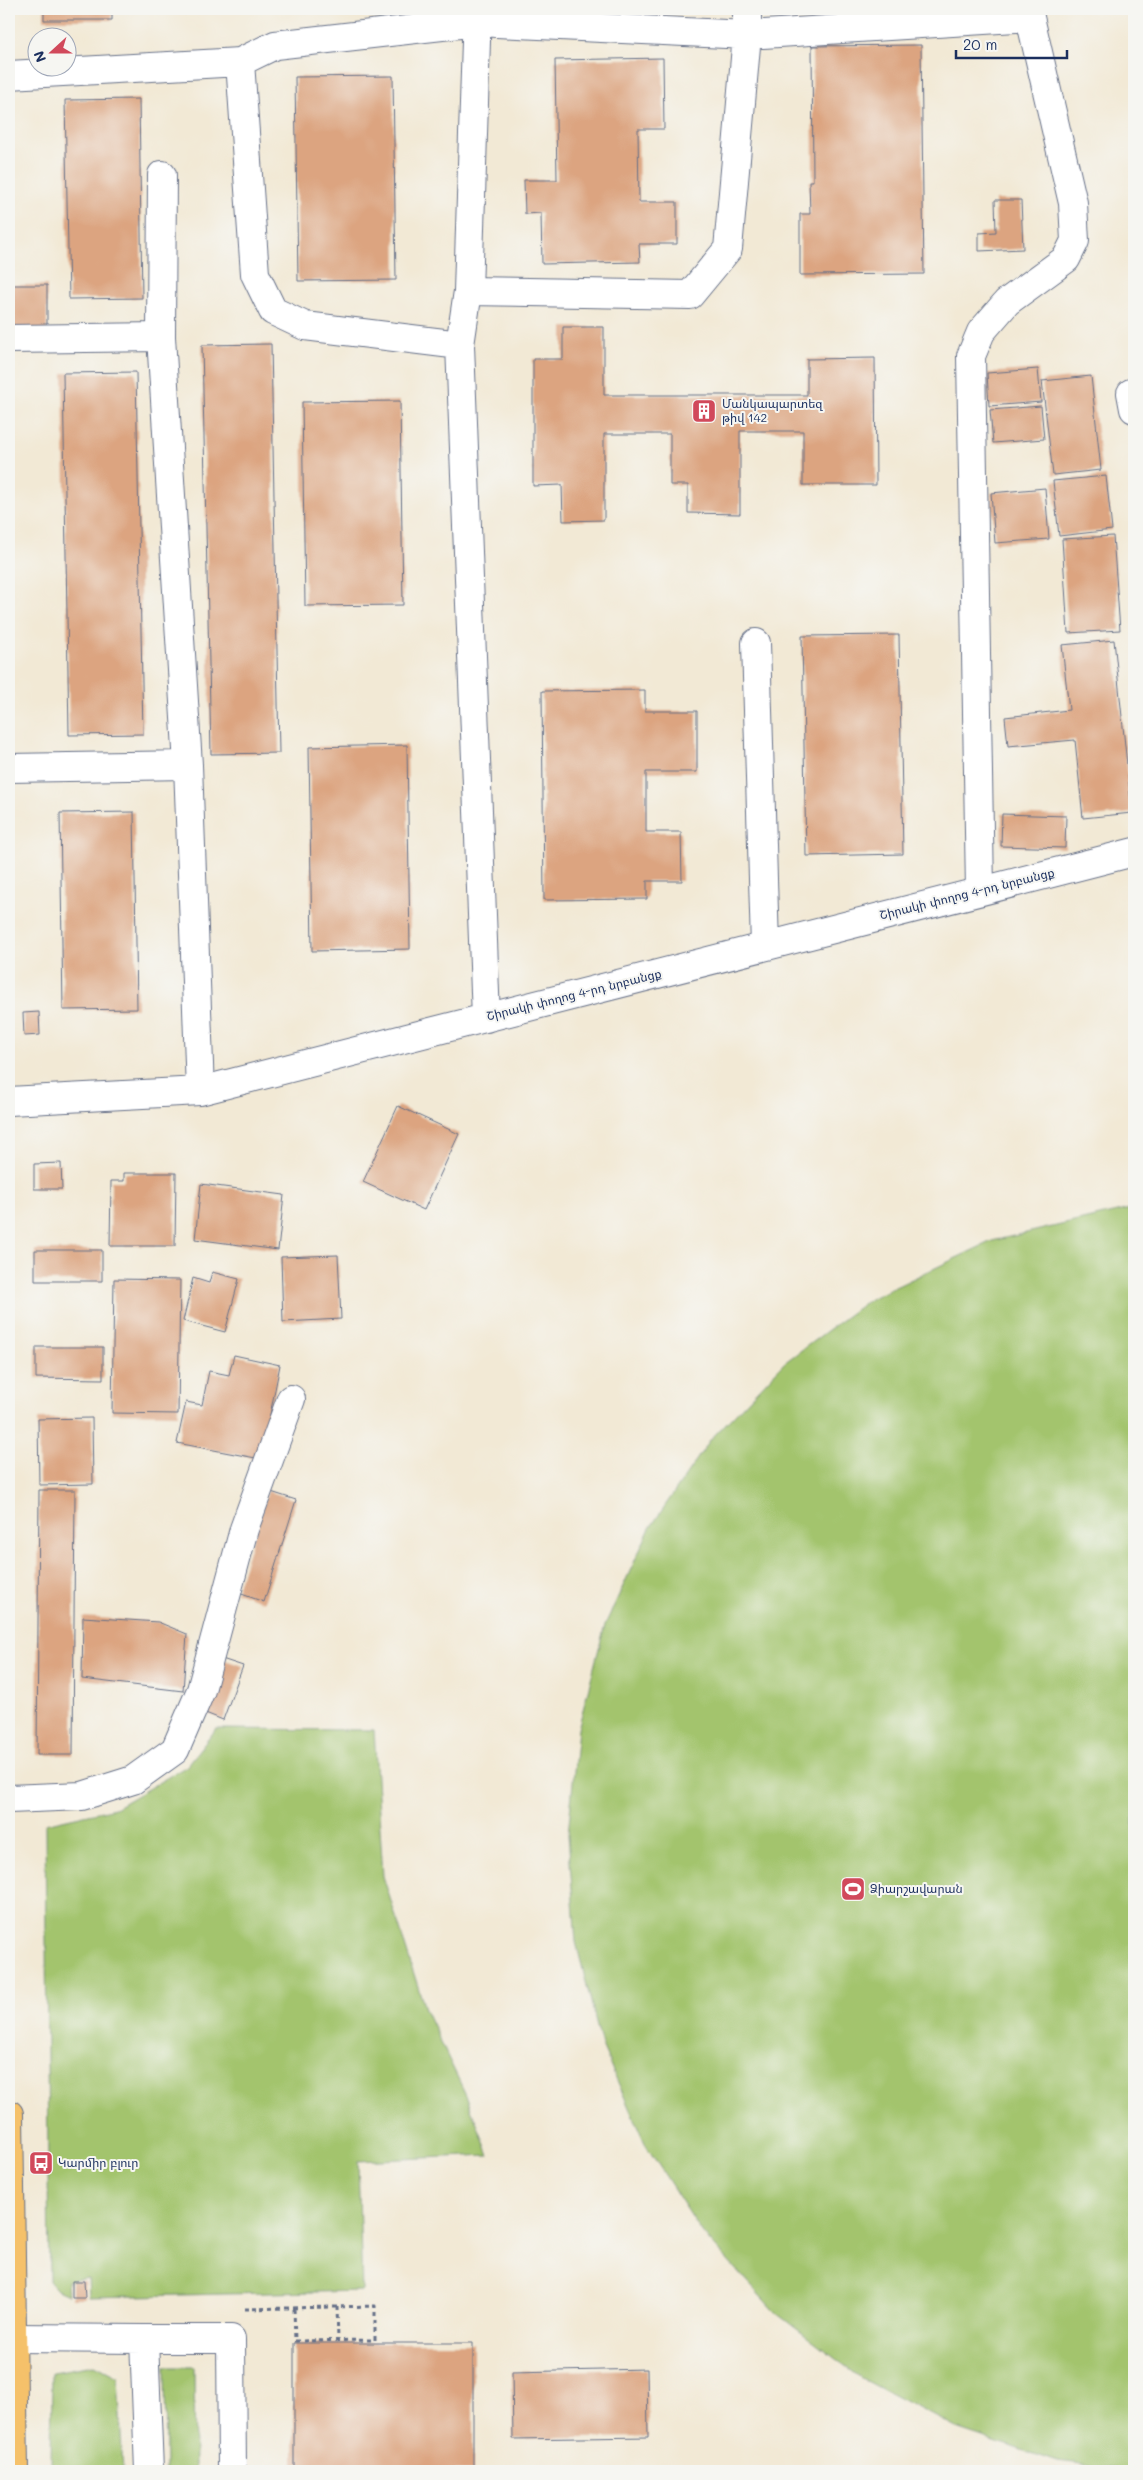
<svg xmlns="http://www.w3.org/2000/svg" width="1143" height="2480" font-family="Mali,'Noto Sans Armenian',sans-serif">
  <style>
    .green { fill: #a3c46d; stroke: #5f7a66 }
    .building { fill: #dca480 }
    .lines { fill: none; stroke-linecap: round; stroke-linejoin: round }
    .minor-casing { stroke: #667088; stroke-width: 30 }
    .highway-casing { stroke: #667088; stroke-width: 30 }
    .path { stroke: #667088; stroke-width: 3; stroke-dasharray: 4 4; stroke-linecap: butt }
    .minor { stroke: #fff; stroke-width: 28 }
    .highway { stroke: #f5c16b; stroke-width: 28 }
    .labels { text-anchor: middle; stroke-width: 4; stroke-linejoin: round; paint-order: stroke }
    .poi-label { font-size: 12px; fill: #1b2f5e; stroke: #f6f6f2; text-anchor: start }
    .street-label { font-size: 12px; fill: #1b2f5e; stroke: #f6f6f2 }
  </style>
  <rect width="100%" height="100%" fill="#f6f6f2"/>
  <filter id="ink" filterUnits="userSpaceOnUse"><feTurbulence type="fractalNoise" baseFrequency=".02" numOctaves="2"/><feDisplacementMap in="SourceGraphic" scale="10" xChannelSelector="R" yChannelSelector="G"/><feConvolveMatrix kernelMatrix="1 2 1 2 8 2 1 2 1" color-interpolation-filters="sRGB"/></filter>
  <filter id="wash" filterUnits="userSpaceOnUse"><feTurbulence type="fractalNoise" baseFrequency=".0096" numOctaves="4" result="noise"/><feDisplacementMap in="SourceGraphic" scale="20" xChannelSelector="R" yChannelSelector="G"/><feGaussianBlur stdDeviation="1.12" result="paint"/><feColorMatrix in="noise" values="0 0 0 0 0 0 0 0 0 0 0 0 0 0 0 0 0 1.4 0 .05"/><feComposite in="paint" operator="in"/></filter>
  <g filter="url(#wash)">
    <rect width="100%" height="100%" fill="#f2e9d5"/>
    <path class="green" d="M1134,1208V2471L1057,2462L956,2428L861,2378L776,2313L703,2234L645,2144L602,2046L576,1942L568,1835L578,1729L605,1625L650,1528L710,1440L784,1363L870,1299L992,1241Z
      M216,1729L374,1730L383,1876L425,2009L465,2093L489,2155L358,2161L362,2291L89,2297L88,2278L67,2281L68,2295L57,2290L49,2281L45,1824L115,1808L187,1766Z
      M95,2365L118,2377L123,2471H51L52,2372Z
      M165,2367H194L195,2471H166Z"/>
    <g id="blocks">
      <path class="building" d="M44,9H112V20H44Z
        M921,45L924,274L800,275V214H810L809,181H813L812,46Z
        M663,58L664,129H638L639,202H677V244H639L640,262L542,264L541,213L525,214L524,180H557L555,60Z
        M393,76L396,280L298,281L295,77Z
        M139,99L142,298L69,299L65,100Z
        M995,200H1021L1023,249L979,251V233L996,232Z
        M12,285H47V332H12Z
        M563,327H604V395H807V359L875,358L876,485H803V431H740V514L688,513V485H670V434H604V520L563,521L562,485L533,486V359H563Z
        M271,344L279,753L211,754L202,345Z
        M1038,369L1041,402L989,406L987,373Z
        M136,372L143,734L69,735L63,373Z
        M1091,376L1101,470L1053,475L1042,381Z
        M400,401L403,605L305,606L302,402Z
        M1041,406L1044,439L993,443L990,410Z
        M1106,476L1112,530L1059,536L1053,481Z
        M1045,488L1049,539L995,543L991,493Z
        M1113,536L1120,630L1068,633L1062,539Z
        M899,635L903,854L806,856L802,636Z
        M1114,640L1132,813L1083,818L1075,740L1008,746L1005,717L1069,710L1062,645Z
        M645,690V711H697V772H646V832H681L682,881H647V899L544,900L542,691Z
        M407,745L410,949L312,951L309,747Z
        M134,812L137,1009L63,1010L60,813Z
        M1002,814L1066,816L1065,848L1001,846Z
        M39,1012L40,1035L24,1036L23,1013Z
        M398,1106L459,1134L424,1210L363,1182Z
        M61,1163L62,1189H34V1164Z
        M124,1173H176L175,1246H110L111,1181H124Z
        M201,1184L284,1195L278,1250L195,1239Z
        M35,1250H102V1281H35Z
        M338,1255L341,1319L283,1322L281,1257Z
        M212,1272L239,1279L225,1332L183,1321L193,1278L209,1283Z
        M114,1279L180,1280L178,1414L112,1413Z
        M36,1347H103V1379L36,1378Z
        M234,1355L280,1365L261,1459L177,1443L186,1402L202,1405L209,1371L229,1375Z
        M92,1418L93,1484L39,1485L38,1419Z
        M39,1490H75L73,1755H37Z
        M268,1491L296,1500L264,1602L236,1592Z
        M83,1617L158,1622L187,1634L183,1691L82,1679Z
        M222,1659L243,1666L223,1720L203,1712Z
        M72,2281H84L85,2298H72Z
        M294,2343H473V2471H294Z
        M647,2369L648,2437L513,2439L512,2372Z"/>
    </g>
  </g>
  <g filter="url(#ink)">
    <use href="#blocks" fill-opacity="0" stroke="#667088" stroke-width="1"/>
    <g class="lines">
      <defs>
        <path id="minor" d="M477,9L468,291L460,345L486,1018
          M240,62L255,274L273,311L305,326L460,345
          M9,75L240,62L275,45L477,22L747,35L1030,17
          M162,175L161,337L188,765L200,1091
          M468,291L690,295L728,249L747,35V9
          M9,339L161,337
          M1131,393L1134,409
          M756,643L765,946
          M9,768L188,765
          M980,891L971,356L981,332L1007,302L1066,259L1075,241L1073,203L1028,9
          M9,1101L200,1091L1134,852
          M9,1799L82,1796L133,1780L175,1750L201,1690L244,1529L291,1399
          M12,2338L144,2339L149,2471
          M144,2339H231L232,2471"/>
        <path id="highway" d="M9,2114L14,2471"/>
      </defs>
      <use href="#minor" class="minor-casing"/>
      <use href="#highway" class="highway-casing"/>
      <path class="path" d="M337,2307L338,2340
        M245,2309L375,2306V2340L295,2341L294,2308"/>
      <use href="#minor" class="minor"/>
      <use href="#highway" class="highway"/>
    </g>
  </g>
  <defs>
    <symbol id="building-square" viewBox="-11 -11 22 22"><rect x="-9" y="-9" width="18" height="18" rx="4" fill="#d1495b" stroke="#f6f6f2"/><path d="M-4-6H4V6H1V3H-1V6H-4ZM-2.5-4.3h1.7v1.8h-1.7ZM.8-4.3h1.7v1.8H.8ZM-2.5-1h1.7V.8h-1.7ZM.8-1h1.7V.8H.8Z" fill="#fff"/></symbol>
    <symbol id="stadium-square" viewBox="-11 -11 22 22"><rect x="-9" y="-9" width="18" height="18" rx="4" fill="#d1495b" stroke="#f6f6f2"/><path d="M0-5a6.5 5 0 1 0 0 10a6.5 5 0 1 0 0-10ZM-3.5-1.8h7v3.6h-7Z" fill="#fff"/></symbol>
    <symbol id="bus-square" viewBox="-11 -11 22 22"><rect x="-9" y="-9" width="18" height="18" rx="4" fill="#d1495b" stroke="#f6f6f2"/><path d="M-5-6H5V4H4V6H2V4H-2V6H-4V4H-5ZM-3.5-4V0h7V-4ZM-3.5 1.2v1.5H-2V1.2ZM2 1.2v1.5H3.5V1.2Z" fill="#fff"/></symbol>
  </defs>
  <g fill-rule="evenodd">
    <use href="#building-square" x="690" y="397" width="28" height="28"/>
    <use href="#stadium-square" x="839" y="1875" width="28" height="28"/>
    <use href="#bus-square" x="27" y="2149" width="28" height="28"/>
  </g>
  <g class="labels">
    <g class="poi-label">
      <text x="722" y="408">Մանկապարտեզ<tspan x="722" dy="14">թիվ 142</tspan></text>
      <text x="870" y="1893">Ձիարշավարան</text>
      <text x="58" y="2167">Կարմիր բլուր</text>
    </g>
    <g class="street-label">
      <text transform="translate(967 894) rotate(-14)" y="4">Շիրակի փողոց 4-րդ նրբանցք</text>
      <text transform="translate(574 995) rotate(-14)" y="4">Շիրակի փողոց 4-րդ նրբանցք</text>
    </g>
  </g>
  <rect width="1143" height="2480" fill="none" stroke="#f6f6f2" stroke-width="30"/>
  <g transform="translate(52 52) rotate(249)"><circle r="24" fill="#f6f6f2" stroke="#9ea6b7"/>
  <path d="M0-4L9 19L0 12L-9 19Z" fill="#d1495b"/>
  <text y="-8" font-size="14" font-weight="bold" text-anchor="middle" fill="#1b2f5e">N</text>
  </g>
  <path d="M956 50v8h111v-8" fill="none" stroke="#1b2f5e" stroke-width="2.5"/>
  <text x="963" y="50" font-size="15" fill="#1b2f5e" stroke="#f6f6f2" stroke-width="4" paint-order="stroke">20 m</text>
</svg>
